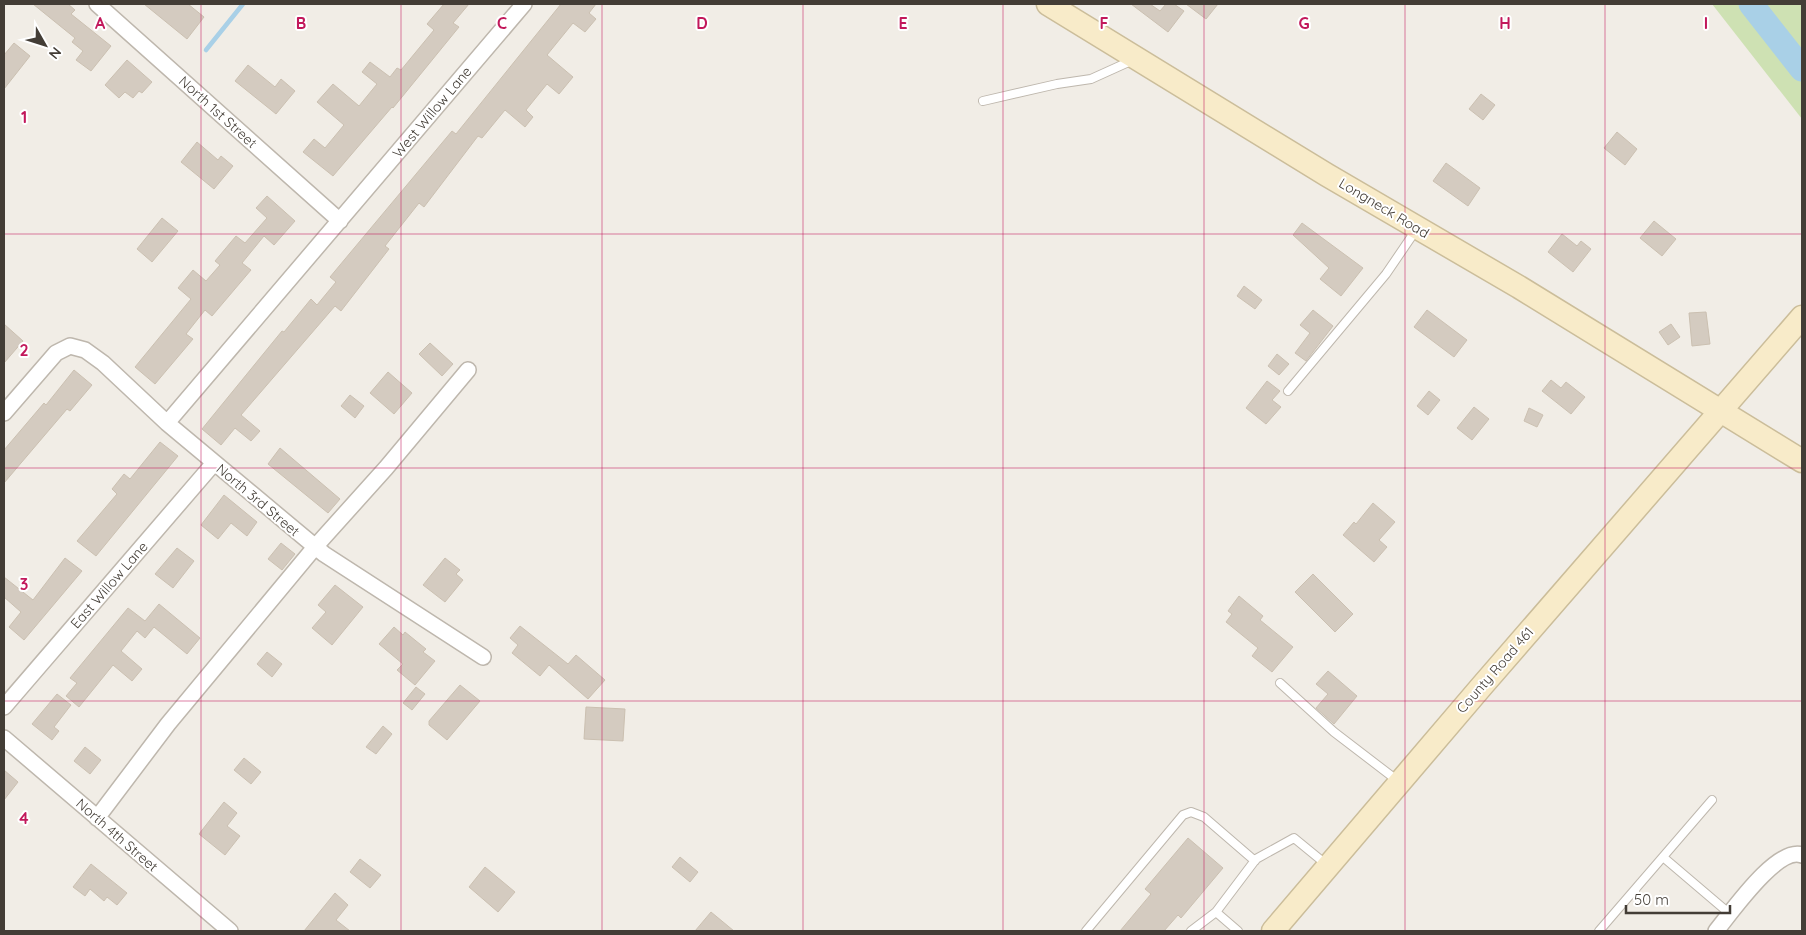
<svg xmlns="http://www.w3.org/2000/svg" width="1806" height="935" font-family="Quicksand,sans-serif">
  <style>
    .green { fill: #cee1b3 }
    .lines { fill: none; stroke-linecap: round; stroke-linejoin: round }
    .stream { stroke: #a9d0e7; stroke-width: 4.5 }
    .river { stroke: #a9d0e7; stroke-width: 25 }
    .building { fill: #d4cbc0; stroke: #cbc0b1 }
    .lane-casing { stroke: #beb7ad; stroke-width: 10 }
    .street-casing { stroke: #beb7ad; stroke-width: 18 }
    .secondary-casing { stroke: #cbbd9a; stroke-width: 25 }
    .lane { stroke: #fff; stroke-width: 8 }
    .street { stroke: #fff; stroke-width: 15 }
    .secondary { stroke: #f8ebc9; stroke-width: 22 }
    .grid { fill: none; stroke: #c2185b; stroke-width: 1; stroke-opacity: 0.55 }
    .labels { text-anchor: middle; stroke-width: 4; stroke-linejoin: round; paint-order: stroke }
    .street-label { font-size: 14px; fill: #433d36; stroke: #fff }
    .grid-label { font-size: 16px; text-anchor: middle; font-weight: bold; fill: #c2185b; stroke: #fff; stroke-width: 4; stroke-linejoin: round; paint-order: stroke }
  </style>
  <rect width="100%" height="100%" fill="#f1ede6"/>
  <path class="green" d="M1712,4H1802V119Z"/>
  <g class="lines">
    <path class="stream" d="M206,50L243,4"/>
    <path class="river" d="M1751,4L1802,69"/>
  </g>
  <path class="building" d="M33,4H68L75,10L71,14L111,46L91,71L76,60L83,51L72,42L75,38Z
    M144,4H188L204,17L187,39Z
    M444,4H469L453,23L459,27L393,108L392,107L333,176L303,152L314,139L325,148L344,125L317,102L333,84L359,106L377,84L362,72L370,62L390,77L397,68L401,70L434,30L427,24Z
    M561,4H596L589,13L596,19L585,32L573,23L547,55L573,77L559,94L547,84L526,110L533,117L525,127L505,110L482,138L478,136L424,207L419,203L385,246L389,249L341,311L335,306L241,415L260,431L251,441L235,428L221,445L202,429L282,331L284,332L311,299L317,305L336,282L330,277L340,265L452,131L456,134Z
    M1131,4H1150L1160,11L1166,4H1174L1184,11L1168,32Z
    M1186,4H1218L1206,19Z
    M14,43L30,56L4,89V55Z
    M127,60L152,82L142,93L139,91L133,98L125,92L119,98L105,85Z
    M248,65L275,87L281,79L295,91L276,114L235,81Z
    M1481,94L1495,105L1483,120L1469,109Z
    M1617,132L1637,149L1625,165L1604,148Z
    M197,142L218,160L221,156L233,166L214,189L181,162Z
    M1446,163L1480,188L1468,206L1433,181Z
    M267,196L295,221L274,245L264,236L242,263L251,270L212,316L205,310L186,334L193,339L155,384L135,367L191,299L178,288L193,270L206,281L220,265L215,261L236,236L245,243L267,218L256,208Z
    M162,218L178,231L152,262L137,249Z
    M1654,221L1676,239L1662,256L1640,238Z
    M1302,223L1363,268L1341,296L1320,279L1329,268L1293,235Z
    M1562,234L1577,246L1581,241L1591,249L1573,272L1548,252Z
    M1244,286L1262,300L1255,309L1237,296Z
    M1313,310L1333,326L1306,361L1295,353L1310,333L1300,325Z
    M1427,310L1467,340L1454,357L1414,327Z
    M1706,312L1710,344L1692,346L1689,313Z
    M4,324L23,341L4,363Z
    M1671,324L1680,337L1668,345L1659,332Z
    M430,343L453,364L442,376L419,354Z
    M1277,354L1289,364L1279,375L1268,366Z
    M74,370L92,385L70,411L67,409L4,483V450L44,403L46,405Z
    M388,372L412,393L394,414L370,393Z
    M1551,380L1561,388L1566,382L1585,397L1571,414L1542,391Z
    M1267,381L1280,391L1272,400L1281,407L1266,424L1246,408Z
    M1429,391L1440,400L1428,415L1417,406Z
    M350,395L364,406L355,418L341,406Z
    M1474,407L1489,419L1472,440L1457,428Z
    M1529,408L1543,415L1537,427L1524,421Z
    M160,442L178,456L96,556L77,541L117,494L112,489L124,474L130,479Z
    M280,448L340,499L328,513L268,464Z
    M224,495L257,522L247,536L231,523L218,539L201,525Z
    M1373,503L1395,522L1379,540L1387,547L1374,562L1343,535L1354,522L1356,524Z
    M281,543L295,554L282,570L268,559Z
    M177,548L194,561L173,588L155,574Z
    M65,558L82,571L24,640L9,627L21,612L4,597V577L33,600Z
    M445,558L460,570L456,574L463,580L445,602L423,585Z
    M1313,574L1353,614L1335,632L1295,592Z
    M335,585L363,607L332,645L312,628L326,612L318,605Z
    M1239,596L1263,616L1260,620L1293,647L1272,672L1252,656L1258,648L1226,622L1232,614L1228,611Z
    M159,604L200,638L187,654L154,627L145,638L137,631L121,651L142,669L132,681L113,665L79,707L66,696L77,683L70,678L128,608L145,621Z
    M520,626L568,664L576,655L605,680L588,699L549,665L540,676L512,653L518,645L510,638Z
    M394,627L403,635L405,632L426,649L423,652L435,661L415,685L397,670L403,664L379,644Z
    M267,652L282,664L272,677L257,664Z
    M1328,671L1357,696L1334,724L1316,708L1328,694L1316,684Z
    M460,685L480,701L447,740L429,725V721Z
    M416,687L425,694L412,710L403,703Z
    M57,694L71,705L54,727L59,731L52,740L32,724Z
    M586,707L625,709L623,741L584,739Z
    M383,726L392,734L376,754L366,747Z
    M85,747L101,760L90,774L74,761Z
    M244,758L261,772L251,784L234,770Z
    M4,770L18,782L4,800Z
    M224,802L237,813L227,826L240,836L225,855L199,834Z
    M1188,838L1223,868L1181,918L1178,915L1164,931H1120L1151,894L1145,889Z
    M680,857L698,872L690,882L672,867Z
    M360,859L381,875L370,888L350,872Z
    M91,864L127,893L117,905L107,897L104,901L90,889L85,896L73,887Z
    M485,867L515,892L498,912L469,887Z
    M335,893L348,905L336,920L350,931H304Z
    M711,912L734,931H695Z"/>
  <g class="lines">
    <defs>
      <path id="lane" d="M983,101L1057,84L1091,79L1133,60
        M1288,391L1386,274L1416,230
        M1280,683L1334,732L1398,781
        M1663,857L1730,914
        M1086,931L1183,815L1191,812L1204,817L1255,861
        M1191,931L1216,912
        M1238,931L1216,912L1256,859L1294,838L1327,865
        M1599,931L1712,800"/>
      <path id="street" d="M97,4L340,221
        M4,413L56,353L70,346L85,350L103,363L167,423L324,554L483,657
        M167,423L524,4
        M4,707L214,463
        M4,738L230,931
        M97,818L168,724L315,547L386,468L468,370
        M1716,931C1731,913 1777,846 1802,855"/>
      <path id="secondary" d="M1048,4L1327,175L1519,287L1802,461
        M1273,931L1481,687L1802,317"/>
    </defs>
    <use href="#lane" class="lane-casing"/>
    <use href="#street" class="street-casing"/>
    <use href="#secondary" class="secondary-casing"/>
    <use href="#lane" class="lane"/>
    <use href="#street" class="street"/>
    <use href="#secondary" class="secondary"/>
  </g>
  <path class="grid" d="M201,4V931M401,4V931M602,4V931M803,4V931M1003,4V931M1204,4V931M1405,4V931M1605,4V931M4,234H1802M4,468H1802M4,701H1802"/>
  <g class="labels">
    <g class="street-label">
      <text transform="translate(218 112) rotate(42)" y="5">North 1st Street</text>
      <text transform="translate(432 112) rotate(-50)" y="5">West Willow Lane</text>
      <text transform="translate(1384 208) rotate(31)" y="5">Longneck Road</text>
      <text transform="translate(258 500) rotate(40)" y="5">North 3rd Street</text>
      <text transform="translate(109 585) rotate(-49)" y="5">East Willow Lane</text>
      <text transform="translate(1495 670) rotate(-49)" y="5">County Road 461</text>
      <text transform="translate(117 835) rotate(41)" y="5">North 4th Street</text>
    </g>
  </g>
  <g class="grid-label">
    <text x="100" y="29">A</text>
    <text x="301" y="29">B</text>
    <text x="502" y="29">C</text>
    <text x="702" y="29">D</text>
    <text x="903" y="29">E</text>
    <text x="1104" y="29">F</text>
    <text x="1304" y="29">G</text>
    <text x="1505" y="29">H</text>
    <text x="1706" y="29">I</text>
    <text x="24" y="123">1</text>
    <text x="24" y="356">2</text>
    <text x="24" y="590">3</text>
    <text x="24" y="824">4</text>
  </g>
  <rect width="1806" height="935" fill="none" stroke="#433d36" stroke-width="10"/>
  <g transform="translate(45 45) rotate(129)" stroke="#ffffff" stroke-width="4" paint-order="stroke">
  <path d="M0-4L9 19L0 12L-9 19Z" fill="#433d36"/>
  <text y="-8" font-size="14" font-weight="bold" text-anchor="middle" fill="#433d36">N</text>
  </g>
  <path d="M1626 905v8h104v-8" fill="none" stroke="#433d36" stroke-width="2.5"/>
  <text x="1634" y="905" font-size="15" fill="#433d36" stroke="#ffffff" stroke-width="4" paint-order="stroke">50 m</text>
</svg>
